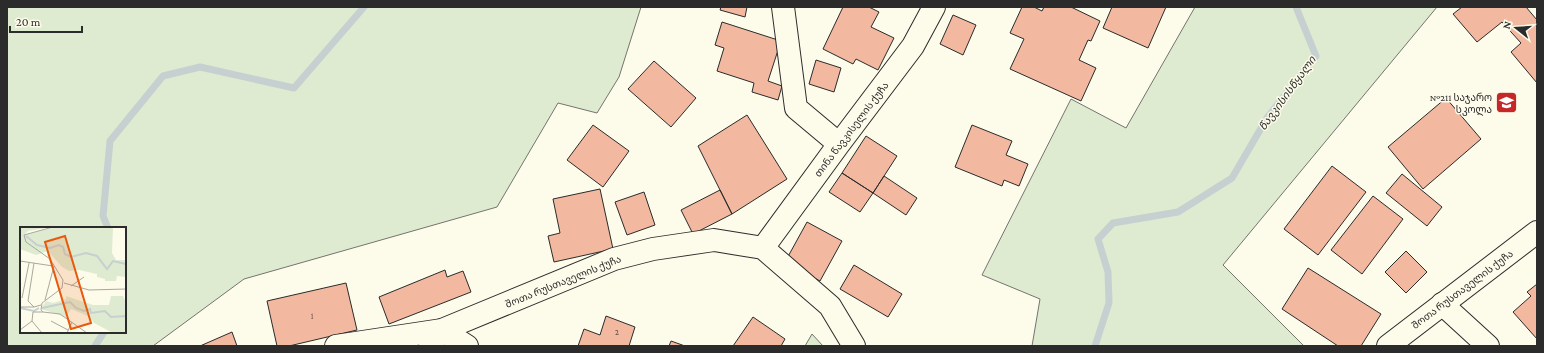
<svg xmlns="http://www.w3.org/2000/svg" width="1544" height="353" font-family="'Crimson Pro','Noto Sans Georgian',serif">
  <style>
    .green { fill: #deebd1; stroke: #74746e; fill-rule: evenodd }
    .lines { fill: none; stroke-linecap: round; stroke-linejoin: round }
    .stream { stroke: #c7d0d0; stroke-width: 7 }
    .building { fill: #f2b8a0; stroke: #2b2b2b }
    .street-casing { stroke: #2b2b2b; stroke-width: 24 }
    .secondary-casing { stroke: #2b2b2b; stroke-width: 24 }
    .street { stroke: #fdfbea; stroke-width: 22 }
    .secondary { stroke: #fdfbea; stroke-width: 22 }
    .labels { text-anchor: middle; stroke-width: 3; stroke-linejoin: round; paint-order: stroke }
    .number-label { font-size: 8px; fill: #5d4e48 }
    .poi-label { font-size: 10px; fill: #2b2b2b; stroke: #fdfbea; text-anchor: end }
    .street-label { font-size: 10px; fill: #2b2b2b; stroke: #fdfbea }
    .water-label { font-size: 11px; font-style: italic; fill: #2b2b2b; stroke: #fdfbea }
    .inset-river { fill: none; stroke: #c7d0d0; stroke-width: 2 }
    .inset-road { fill: none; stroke: #a9a89e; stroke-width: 1 }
    .view { fill: #e8590c; fill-opacity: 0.15; stroke: #e8590c; stroke-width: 2 }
    .inset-edge { fill: none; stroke: #2b2b2b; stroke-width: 2 }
  </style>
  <rect width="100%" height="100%" fill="#fdfbea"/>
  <path class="green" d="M7,7H641L619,77L597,113L558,103L497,207L244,279L153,346H7ZM21,228H125V332H21Z
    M1195,7H1437L1223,265L1304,346H1032L1040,299L982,275L1071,99L1126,128Z
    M812,334L823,346H805Z"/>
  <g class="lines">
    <path class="stream" d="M108,228L103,216L110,141L163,76L200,67L294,88L364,7
      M95,346L104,332
      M1095,346L1109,303L1108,272L1098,239L1113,223L1178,212L1232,178L1267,118L1316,56L1296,7"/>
  </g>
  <path class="building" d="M721,7H747L745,17L720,10Z
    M843,7H869L879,12L871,27L894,38L878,70L856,59L853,64L823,49Z
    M1022,7H1034L1042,11L1044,7H1071L1100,21L1091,41L1088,40L1079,60L1096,68L1081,101L1010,69L1024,39L1010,33Z
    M1112,7H1166L1148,48L1103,28Z
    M1462,7H1526L1537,20V83L1511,52L1521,43L1502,22L1477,42L1453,14Z
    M953,15L976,25L963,55L940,44Z
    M722,22L781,41L768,81L782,86L778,100L752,92L754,83L717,71L724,48L715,45Z
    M816,60L841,68L834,92L809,84Z
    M654,61L696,98L671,127L628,89Z
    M1446,98L1481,139L1423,189L1388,147Z
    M747,115L787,179L732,214L698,146Z
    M593,125L629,151L603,187L567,160Z
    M972,125L1012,141L1006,155L1028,164L1019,186L1004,180L1002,186L955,167Z
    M866,136L897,156L873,193L842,173Z
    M1332,166L1366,192L1318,255L1284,229Z
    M842,173L873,193L860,212L829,192Z
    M1402,174L1442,207L1427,226L1386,193Z
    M884,176L917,198L906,215L873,193Z
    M600,189L613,249L554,262L548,236L560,233L553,199Z
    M720,190L732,214L693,234L681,210Z
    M644,192L655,225L627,235L615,202Z
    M1373,196L1403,219L1362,274L1331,250Z
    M807,222L842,241L820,281L785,262Z
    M1406,251L1427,272L1406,293L1385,272Z
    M854,265L902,294L888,317L840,289Z
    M1308,268L1381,314L1361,346H1338L1282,309Z
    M445,270L447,277L463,271L471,292L389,324L379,297Z
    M346,283L357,330L289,346H277L267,301Z
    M1537,284V339L1513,312L1531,296L1527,292Z
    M606,316L635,327L629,346H578L584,329L600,335Z
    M753,317L785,339L781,346H733Z
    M232,332L237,346H200Z
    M671,341L685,346H669Z"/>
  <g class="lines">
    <defs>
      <path id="street" d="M783,7L796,108L839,144
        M763,248L839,144L913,46L934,7
        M1442,304L1488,346
        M430,346L442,330L467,346"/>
      <path id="secondary" d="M336,346L442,330L614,259L653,249L714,240L763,248L830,306L854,346
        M1388,346L1537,232"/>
    </defs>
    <use href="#street" class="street-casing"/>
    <use href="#secondary" class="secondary-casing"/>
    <use href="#street" class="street"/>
    <use href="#secondary" class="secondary"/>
  </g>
  <defs>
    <symbol id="school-square" viewBox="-11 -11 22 22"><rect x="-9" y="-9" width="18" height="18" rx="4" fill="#c62828" stroke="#fdfbea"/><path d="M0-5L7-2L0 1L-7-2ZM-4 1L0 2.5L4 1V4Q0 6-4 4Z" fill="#fff"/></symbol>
  </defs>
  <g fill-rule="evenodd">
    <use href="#school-square" x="1494" y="90" width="25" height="25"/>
  </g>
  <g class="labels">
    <g class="number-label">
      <text x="312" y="319">1</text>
      <text x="617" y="335">2</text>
    </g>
    <g class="poi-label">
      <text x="1492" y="101">№211 საჯარო<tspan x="1492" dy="12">სკოლა</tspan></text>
    </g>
    <g class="street-label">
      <text transform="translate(851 129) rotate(-53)" y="4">თინა წავკისელის ქუჩა</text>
      <text transform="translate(563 281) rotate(-22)" y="4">შოთა რუსთაველის ქუჩა</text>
      <text transform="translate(1462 289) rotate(-37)" y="4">შოთა რუსთაველის ქუჩა</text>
    </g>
    <g class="water-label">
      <text transform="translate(1287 93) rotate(-54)" y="4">წავკისისწყალი</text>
    </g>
  </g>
  <g transform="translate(20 227)">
    <rect width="106" height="106" fill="#fdfbea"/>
    <path d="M0,0H31L8,4L4,8L35,0H93L92,26L96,33H106V50L97,49L96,54H85V52L77,50V47L59,43L49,44L42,40L28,24L16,28L0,22ZM46,69L73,78H89L91,69H103L106,76V106H93L74,96L70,90L51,82L46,90L21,82L26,74L33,76L46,72Z" fill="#deebd1"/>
    <path class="inset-river" d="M6,9L17,18L30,21L39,18L43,20L45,27L51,30L66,26L77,29L87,42L93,34L106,37M0,81L14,84L19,81M22,81L50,75L56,81L64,84L70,82L71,86L85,84L91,90L106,89"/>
    <path class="inset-road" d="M33,0L4,8L6,15L30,32L43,53L42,61L22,76L21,83L23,85L40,87L67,106M0,34L33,39M14,36L8,74L14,80L21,78M44,56L69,63L106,62M51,59L64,50M2,71L9,36M25,73L34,39M0,80H14M12,94L22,106M31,94L48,103M0,103L12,94L13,85H23M47,106L52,95"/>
    <path class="view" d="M45,9L71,96L51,102L25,15Z"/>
    <rect width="106" height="106" class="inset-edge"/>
  </g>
  <rect width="1544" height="353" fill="none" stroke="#2b2b2b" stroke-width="16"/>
  <g transform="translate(1516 28) rotate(287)" stroke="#fdfbea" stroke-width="3" paint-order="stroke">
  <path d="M0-3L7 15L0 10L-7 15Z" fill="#2b2b2b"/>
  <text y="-6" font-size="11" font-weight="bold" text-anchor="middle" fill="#2b2b2b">N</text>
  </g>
  <path d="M10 26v6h72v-6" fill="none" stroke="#2b2b2b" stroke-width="2"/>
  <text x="16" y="26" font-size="12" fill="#2b2b2b" stroke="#fdfbea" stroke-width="3" paint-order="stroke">20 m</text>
</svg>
